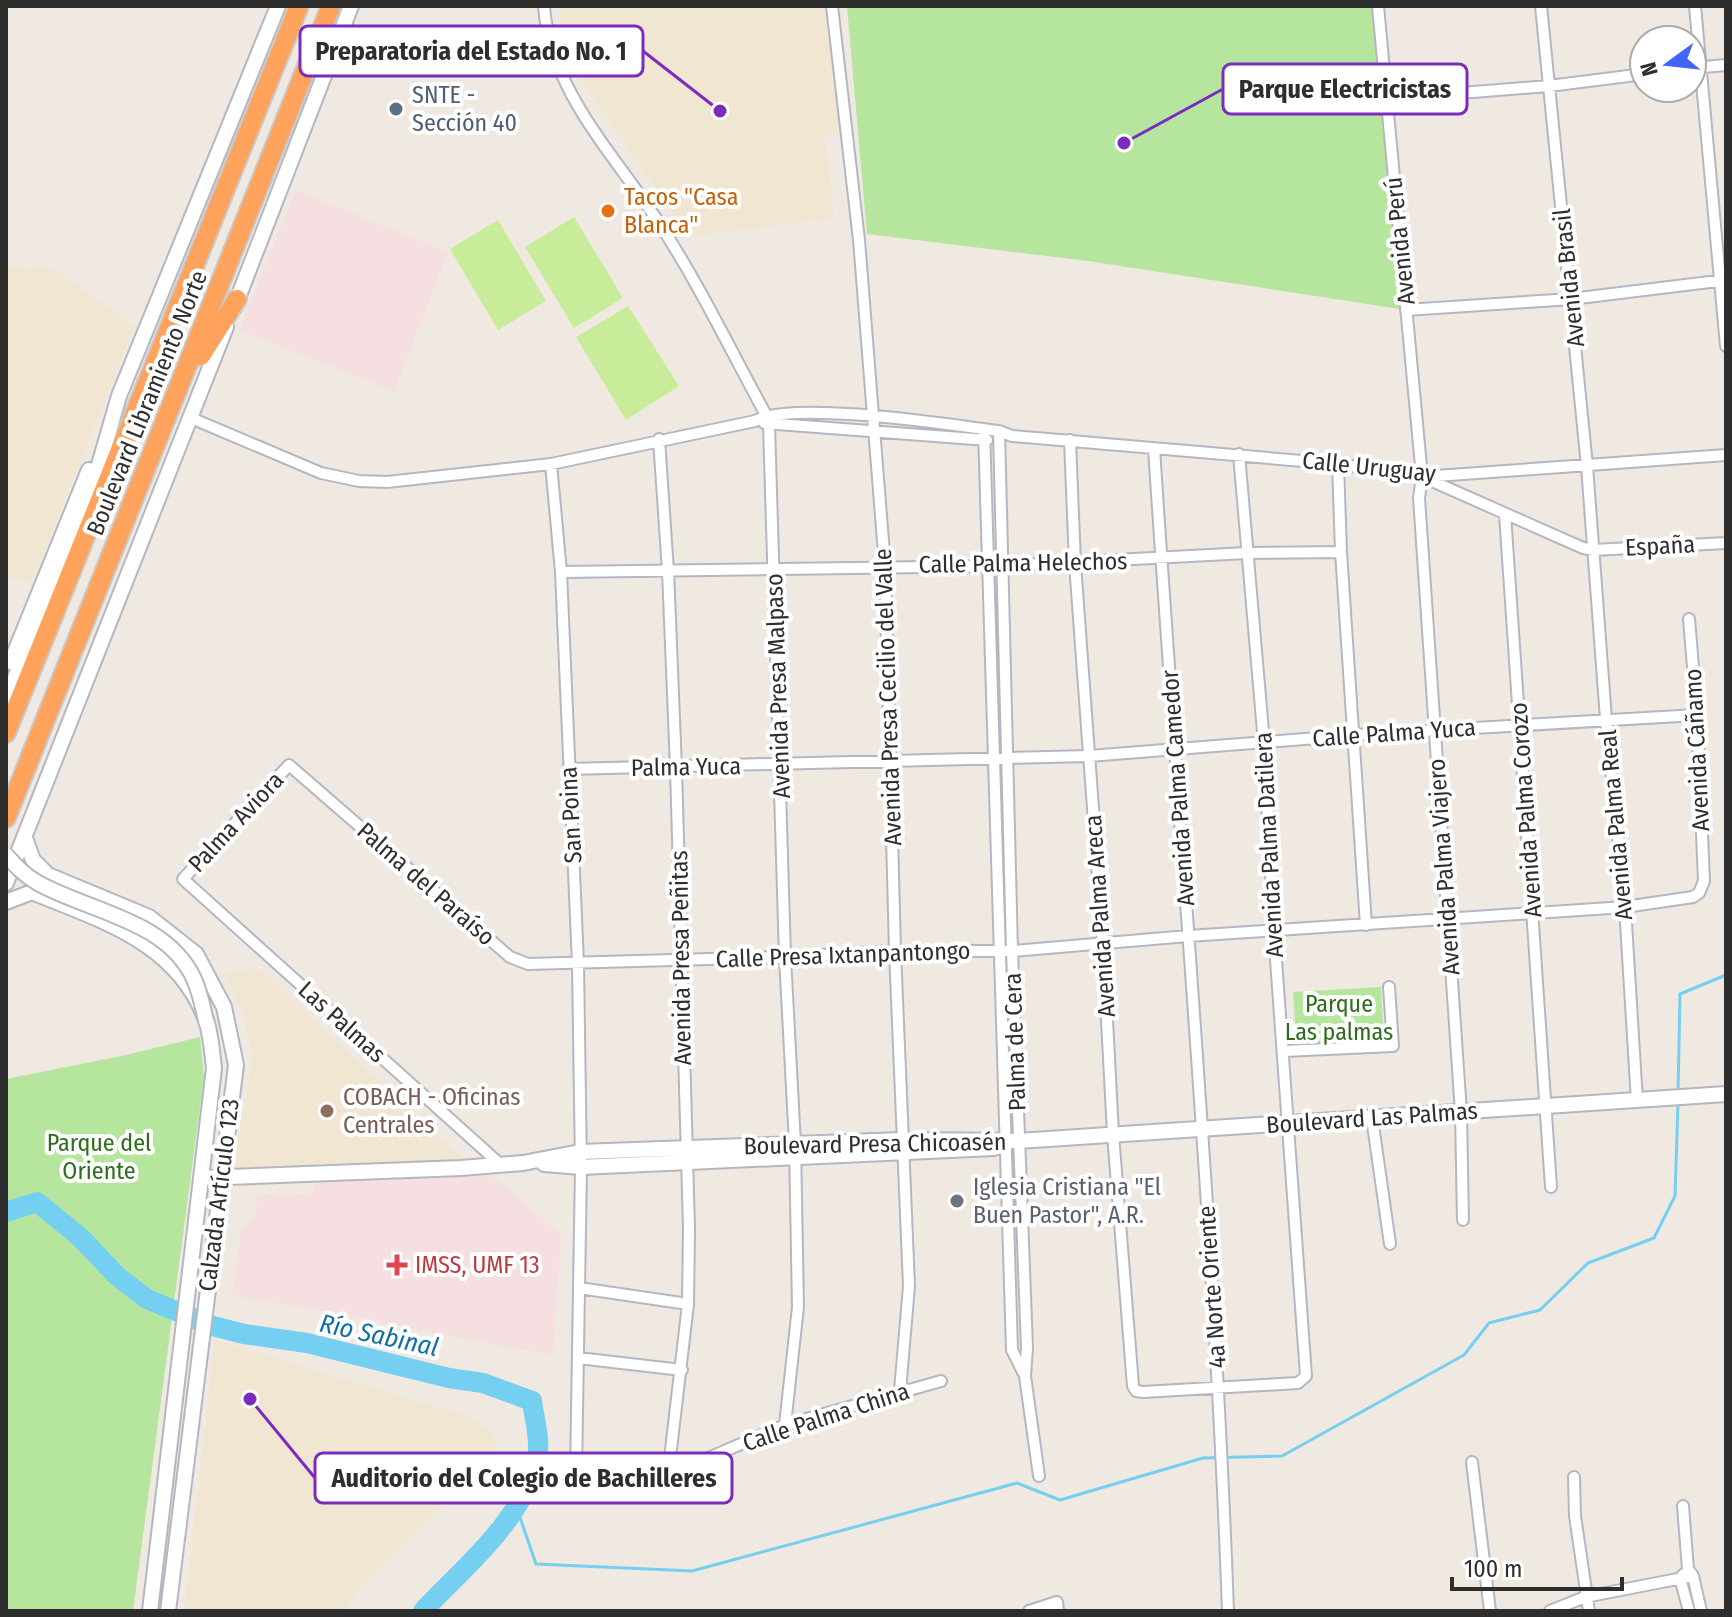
<svg xmlns="http://www.w3.org/2000/svg" width="1732" height="1617" font-family="'Fira Sans Condensed',sans-serif">
  <style>
    .education { fill: #f0e6d1 }
    .medical { fill: #f5dfe0 }
    .green { fill: #b6e59e }
    .pitch { fill: #c9ec9a }
    .lines { fill: none; stroke-linecap: round; stroke-linejoin: round }
    .stream { stroke: #75cff0; stroke-width: 3 }
    .river { stroke: #75cff0; stroke-width: 20 }
    .street-casing { stroke: #b4b7c1; stroke-width: 14 }
    .secondary-casing { stroke: #b4b7c1; stroke-width: 18 }
    .highway-casing { stroke: #c9c9c9; stroke-width: 22 }
    .street { stroke: #fff; stroke-width: 10 }
    .secondary { stroke: #fff; stroke-width: 14 }
    .highway { stroke: #ffa35c; stroke-width: 18 }
    .secondary-bridge-casing { stroke: #b4b7c1; stroke-width: 18; stroke-linecap: butt }
    .secondary-bridge { stroke: #fff; stroke-width: 14 }
    .service-dot { fill: #5c6f8a; stroke: #fff; stroke-width: 3 }
    .food-dot { fill: #e8710a; stroke: #fff; stroke-width: 3 }
    .education-dot { fill: #8d6e63; stroke: #fff; stroke-width: 3 }
    .worship-dot { fill: #6b7280; stroke: #fff; stroke-width: 3 }
    .health-dot { fill: #e0444e; stroke: #fff; stroke-width: 3 }
    .labels { text-anchor: middle; stroke-width: 8; stroke-linejoin: round; paint-order: stroke }
    .service-label { font-size: 24px; fill: #4e5e75; stroke: #fff; text-anchor: start }
    .food-label { font-size: 24px; fill: #c56008; stroke: #fff; text-anchor: start }
    .street-label { font-size: 24px; fill: #2e2e2e; stroke: #fff }
    .park-label { font-size: 24px; fill: #2c6e1b; stroke: #fff }
    .education-label { font-size: 24px; fill: #785e54; stroke: #fff; text-anchor: start }
    .worship-label { font-size: 24px; fill: #5b616d; stroke: #fff; text-anchor: start }
    .health-label { font-size: 24px; fill: #be3a42; stroke: #fff; text-anchor: start }
    .water-label { font-size: 26px; font-style: italic; fill: #0d6fa3; stroke: #fff }
    .leader { fill: none; stroke: #7b2cbf; stroke-width: 3 }
    .callout-dot { fill: #7b2cbf; stroke: #fff; stroke-width: 3 }
    .callout { fill: #fff; stroke: #7b2cbf; stroke-width: 3 }
    .callout-label { font-size: 26px; text-anchor: middle; font-weight: bold; fill: #2e2e2e }
  </style>
  <rect width="100%" height="100%" fill="#efe9e1"/>
  <path class="education" d="M560,6H826L841,135L825,137L834,218L688,236L586,86L569,52L560,24Z
    M6,266L55,269L134,327L33,580L6,578Z
    M258,968L468,1164L232,1170L253,1057L242,1012L225,974Z
    M215,1340L470,1417L487,1428L497,1443L488,1460L382,1564L342,1611H184Z"/>
  <path class="medical" d="M296,190L448,252L394,391L239,330Z
    M493,1176L561,1235L553,1355L232,1295L241,1231L256,1216L257,1195L314,1193V1181Z"/>
  <path class="green" d="M847,6H1375L1406,310L1088,261L867,234Z
    M1381,987L1384,1043L1297,1048L1293,992Z
    M200,1037L204,1077L133,1611H6V1079L126,1055Z"/>
  <path class="pitch" d="M574,217L623,298L574,328L525,247Z
    M498,220L546,301L498,330L450,249Z
    M628,306L679,386L626,420L576,337Z"/>
  <g class="lines">
    <path class="stream" d="M1678,1092L1680,994L1726,975
      M516,1506L536,1564L692,1571L1017,1483L1060,1500L1203,1458L1282,1456L1464,1355L1489,1323L1540,1310L1588,1263L1654,1238L1675,1196L1678,1104"/>
    <path class="river" d="M6,1212L37,1202L80,1237L117,1276L147,1299L209,1325L244,1334L307,1343L449,1378L483,1383L532,1401C534,1418 541,1440 537,1457C524,1520 465,1566 423,1611"/>
    <defs>
      <path id="street" d="M544,6C550,91 615,155 659,223C699,284 731,351 766,415L769,425L785,957L795,1144L798,1307L785,1425
        M832,6L859,240L885,566L895,951L909,1286L900,1391
        M1378,6L1422,477L1419,498L1461,1113L1463,1220
        M1541,6L1587,466L1606,719L1625,907L1637,1101
        M1695,6L1726,346
        M1692,68L1726,65
        M1386,99L1549,86L1644,74
        M1406,310L1571,299L1726,280
        M191,418L321,473L359,481L387,482L551,464L755,421C793,400 950,425 999,431L1012,436L1338,464L1422,477L1726,455
        M764,423L987,440
        M984,430L1012,1350L1023,1372
        M999,431L1012,951L1027,1348L1025,1376L1039,1476
        M659,439L668,571L676,768L689,1228L688,1304L668,1475
        M1070,440L1075,564L1103,944L1113,1134L1133,1386L1136,1391L1143,1392L1298,1383L1306,1376L1274,932L1264,743L1239,454
        M1154,448C1179,835 1214,1223 1228,1611
        M551,464L561,572L578,964L581,1167L576,1473
        M1338,464L1341,552L1366,925
        M1423,477L1583,548L1594,550L1726,543
        M1505,514L1551,1187
        M561,572L1001,566L1247,553L1341,552
        M568,769L1089,756L1355,735L1697,715
        M1284,1051L1393,1046L1389,987
        M1372,1118L1390,1244
        M501,1165L183,879L289,765L510,957L528,964L785,957L895,951H1012L1188,936L1625,907L1693,897L1699,893L1704,881L1697,715L1689,619
        M579,1288L688,1304
        M578,1358L682,1370
        M1472,1462L1490,1611
        M1574,1477L1575,1516L1589,1611
        M627,1493L785,1425L941,1381
        M1683,1506L1688,1569L1693,1576L1701,1611
        M1684,1574L1680,1578L1689,1611
        M1029,1611L1057,1602L1058,1611
        M1550,1611L1585,1597L1693,1576"/>
      <path id="secondary" d="M234,308L351,6
        M11,662L89,470
        M6,699L88,503L119,396L278,6
        M25,838L33,860L48,875L149,917L196,954L224,1007L236,1065L168,1611
        M6,883L226,327
        M6,902L32,892C102,921 177,942 206,1020C211,1034 212,1053 214,1068L150,1611
        M544,1164L581,1167L994,1148
        M201,1178L461,1168L523,1163L580,1152L902,1140L1018,1141L1726,1094"/>
      <path id="highway" d="M201,356L237,299
        M6,733L299,6
        M6,818L331,6"/>
    </defs>
    <use href="#street" class="street-casing"/>
    <use href="#secondary" class="secondary-casing"/>
    <use href="#highway" class="highway-casing"/>
    <use href="#street" class="street"/>
    <use href="#secondary" class="secondary"/>
    <use href="#highway" class="highway"/>
    <defs>
      <path id="secondary-bridge" d="M6,855C16,866 25,876 38,883C90,912 167,920 194,979C200,992 203,1008 206,1021"/>
    </defs>
    <use href="#secondary-bridge" class="secondary-bridge-casing"/>
    <use href="#secondary-bridge" class="secondary-bridge"/>
  </g>
  <circle class="service-dot" cx="396" cy="109" r="8"/>
  <circle class="food-dot" cx="608" cy="211" r="8"/>
  <circle class="education-dot" cx="327" cy="1111" r="8"/>
  <circle class="worship-dot" cx="957" cy="1201" r="8"/>
  <path class="health-dot" d="M393 1253h8v8h8v8h-8v8h-8v-8h-8v-8h8z"/>
  <g class="labels">
    <g class="service-label">
      <text x="412" y="103">SNTE -<tspan x="412" dy="28">Sección 40</tspan></text>
    </g>
    <g class="food-label">
      <text x="624" y="205">Tacos "Casa<tspan x="624" dy="28">Blanca"</tspan></text>
    </g>
    <g class="street-label">
      <text transform="translate(1400 241) rotate(-96)" y="8">Avenida Perú</text>
      <text transform="translate(1569 278) rotate(-96)" y="8">Avenida Brasil</text>
      <text transform="translate(147 403) rotate(-68)" y="8">Boulevard Libramiento Norte</text>
      <text transform="translate(1369 467) rotate(6)" y="8">Calle Uruguay</text>
      <text transform="translate(1660 546) rotate(-3)" y="8">España</text>
      <text transform="translate(1023 563) rotate(-1)" y="8">Calle Palma Helechos</text>
      <text transform="translate(778 686) rotate(-92)" y="8">Avenida Presa Malpaso</text>
      <text transform="translate(888 697) rotate(-92)" y="8">Avenida Presa Cecilio del Valle</text>
      <text transform="translate(1394 733) rotate(-4)" y="8">Calle Palma Yuca</text>
      <text transform="translate(1697 750) rotate(-93)" y="8">Avenida Cáñamo</text>
      <text transform="translate(686 767) rotate(-1)" y="8">Palma Yuca</text>
      <text transform="translate(1178 788) rotate(-94)" y="8">Avenida Palma Camedor</text>
      <text transform="translate(1526 810) rotate(-94)" y="8">Avenida Palma Corozo</text>
      <text transform="translate(571 815) rotate(-93)" y="8">San Poina</text>
      <text transform="translate(236 822) rotate(-47)" y="8">Palma Aviora</text>
      <text transform="translate(1616 825) rotate(-95)" y="8">Avenida Palma Real</text>
      <text transform="translate(1269 845) rotate(-93)" y="8">Avenida Palma Datilera</text>
      <text transform="translate(1444 867) rotate(-94)" y="8">Avenida Palma Viajero</text>
      <text transform="translate(426 884) rotate(41)" y="8">Palma del Paraíso</text>
      <text transform="translate(1100 916) rotate(-94)" y="8">Avenida Palma Areca</text>
      <text transform="translate(843 955) rotate(-2)" y="8">Calle Presa Ixtanpantongo</text>
      <text transform="translate(681 958) rotate(-91)" y="8">Avenida Presa Peñitas</text>
      <text transform="translate(342 1022) rotate(42)" y="8">Las Palmas</text>
      <text transform="translate(1015 1042) rotate(-92)" y="8">Palma de Cera</text>
      <text transform="translate(1372 1118) rotate(-4)" y="8">Boulevard Las Palmas</text>
      <text transform="translate(875 1144) rotate(-1)" y="8">Boulevard Presa Chicoasén</text>
      <text transform="translate(219 1195) rotate(-83)" y="8">Calzada Artículo 123</text>
      <text transform="translate(1212 1287) rotate(-94)" y="8">4a Norte Oriente</text>
      <text transform="translate(826 1417) rotate(-18)" y="8">Calle Palma China</text>
    </g>
    <g class="park-label">
      <text x="1339" y="1012">Parque<tspan x="1339" dy="28">Las palmas</tspan></text>
      <text x="99" y="1151">Parque del<tspan x="99" dy="28">Oriente</tspan></text>
    </g>
    <g class="education-label">
      <text x="343" y="1105">COBACH - Oficinas<tspan x="343" dy="28">Centrales</tspan></text>
    </g>
    <g class="worship-label">
      <text x="973" y="1195">Iglesia Cristiana "El<tspan x="973" dy="28">Buen Pastor", A.R.</tspan></text>
    </g>
    <g class="health-label">
      <text x="415" y="1273">IMSS, UMF 13</text>
    </g>
    <g class="water-label">
      <text transform="translate(379 1335) rotate(12)" y="9">Río Sabinal</text>
    </g>
  </g>
  <path class="leader" d="M720 111L643 51M1124 143L1223 89M250 1399L315 1478"/>
  <g class="callout-dot">
    <circle cx="720" cy="111" r="8"/>
    <circle cx="1124" cy="143" r="8"/>
    <circle cx="250" cy="1399" r="8"/>
  </g>
  <g class="callout">
    <rect x="300" y="26" width="343" height="50" rx="8"/>
    <rect x="1223" y="64" width="244" height="50" rx="8"/>
    <rect x="315" y="1453" width="417" height="50" rx="8"/>
  </g>
  <g class="callout-label">
    <text x="471" y="60">Preparatoria del Estado No. 1</text>
    <text x="1345" y="98">Parque Electricistas</text>
    <text x="524" y="1487">Auditorio del Colegio de Bachilleres</text>
  </g>
  <rect width="1732" height="1617" fill="none" stroke="#2e2e2e" stroke-width="16"/>
  <g transform="translate(1668 64) rotate(255)"><circle r="38" fill="#ffffff" stroke="#ababab" stroke-width="2"/>
  <path d="M0-6L14 30L0 20L-14 30Z" fill="#4264fb"/>
  <text y="-12" font-size="22" font-weight="bold" text-anchor="middle" fill="#2e2e2e">N</text>
  </g>
  <path d="M1452 1577v12h170v-12" fill="none" stroke="#2e2e2e" stroke-width="4"/>
  <text x="1464" y="1577" font-size="24" fill="#2e2e2e" stroke="#ffffff" stroke-width="6" paint-order="stroke">100 m</text>
</svg>
